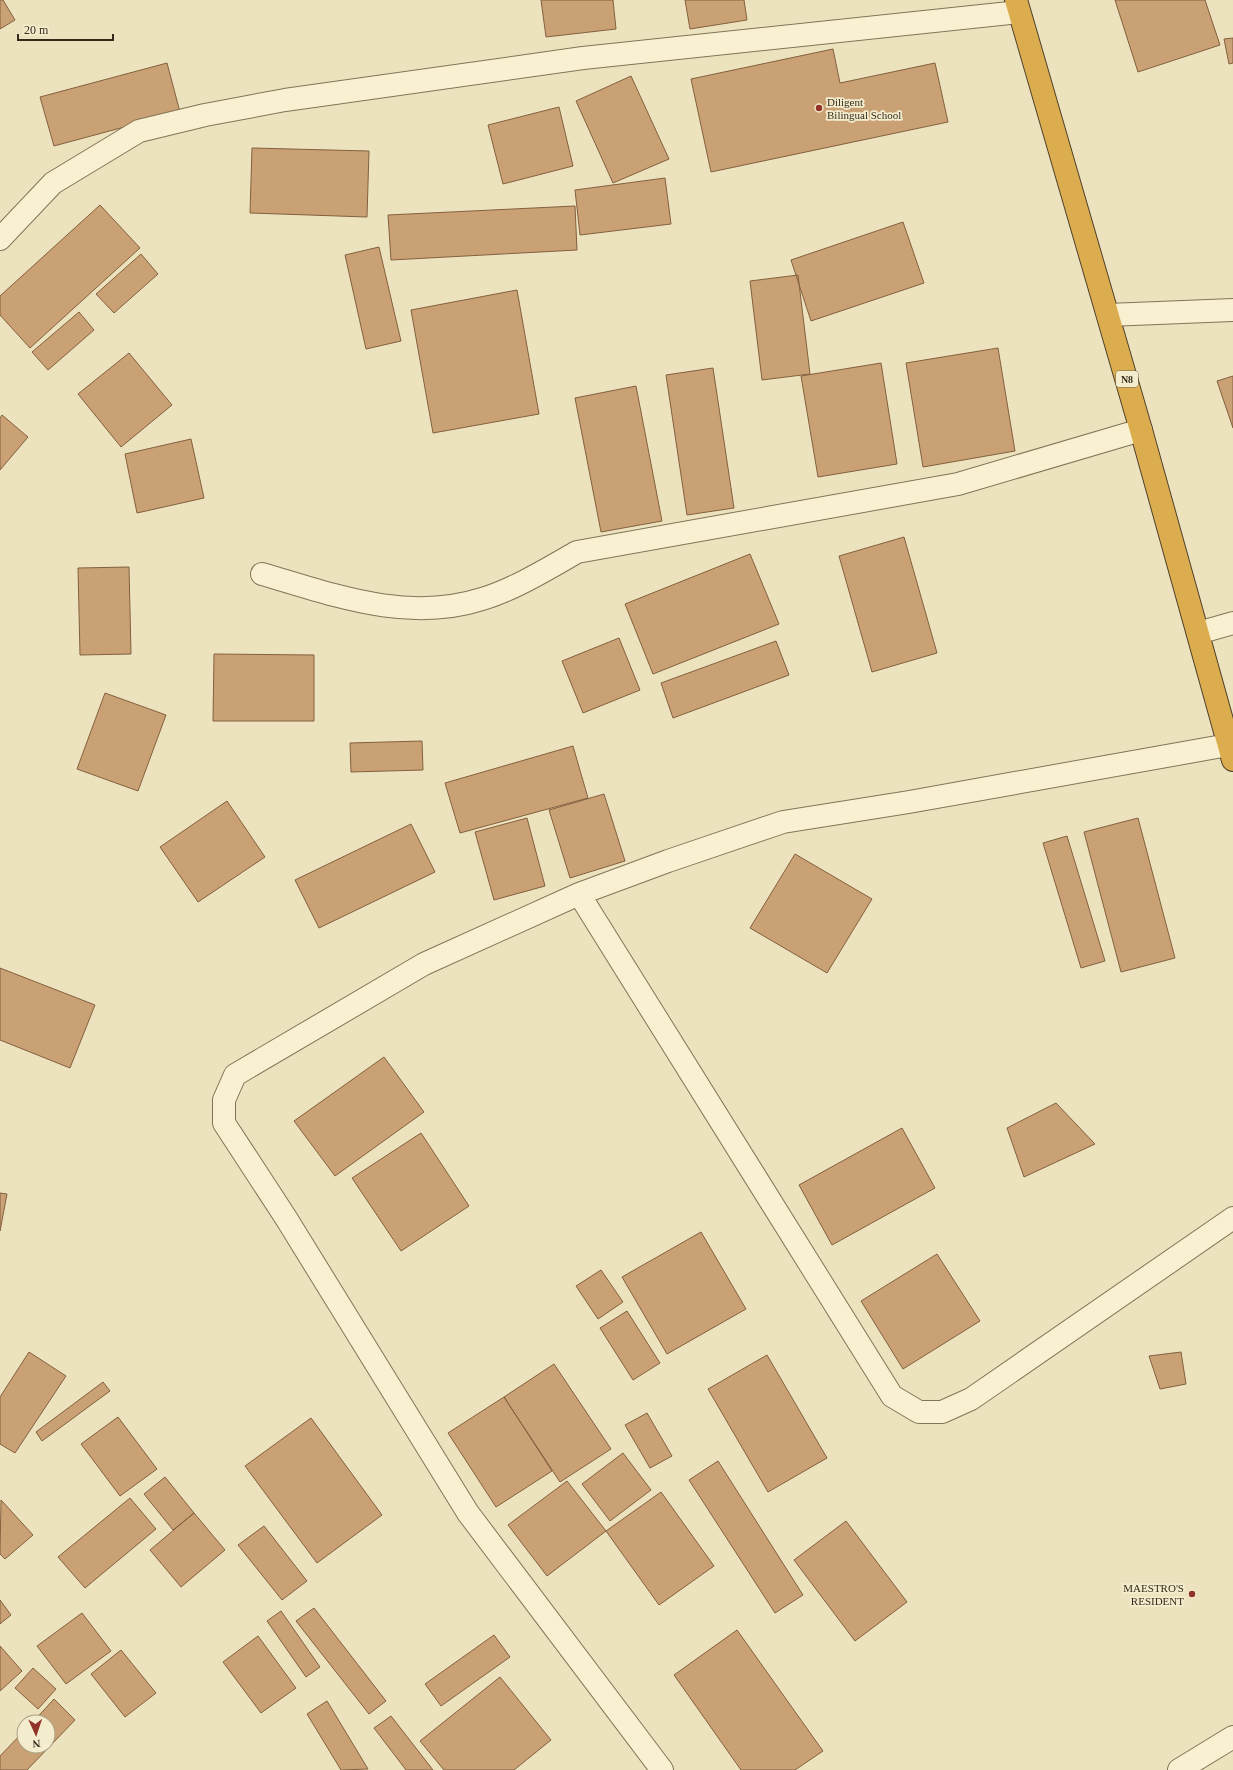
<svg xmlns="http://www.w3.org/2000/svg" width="1233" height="1770" font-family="'Times New Roman',serif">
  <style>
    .building { fill: #caa174; stroke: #83603e }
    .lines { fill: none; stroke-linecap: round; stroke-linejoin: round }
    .minor-casing { stroke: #847457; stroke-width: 24 }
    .highway-casing { stroke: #51412c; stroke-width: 24 }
    .minor { stroke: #f8f0d1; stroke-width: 22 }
    .highway { stroke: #dcad4f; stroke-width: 22 }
    .poi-dot { fill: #923329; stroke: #f4edcd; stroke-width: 1.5 }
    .labels { text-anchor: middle; stroke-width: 3.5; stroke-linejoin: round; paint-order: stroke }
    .shield { fill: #f4edcd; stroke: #6e6451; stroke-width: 1 }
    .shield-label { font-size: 10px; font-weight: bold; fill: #342a1c }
    .poi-label { font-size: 11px; fill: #342a1c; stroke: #f4edcd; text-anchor: start }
  </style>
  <rect width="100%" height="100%" fill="#ece3be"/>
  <path class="building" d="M0,0H3L15,20L0,29Z
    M541,0H613L616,29L546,37Z
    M685,0H744L747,20L690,29Z
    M1115,0H1205L1220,45L1138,72Z
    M1233,38V63L1229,64L1224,39Z
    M833,49L840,83L935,63L948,122L711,172L691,79Z
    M167,63L180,112L54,146L40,97Z
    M631,76L669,159L613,183L576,101Z
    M559,107L573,166L503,184L488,125Z
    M252,148L369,151L367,217L250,213Z
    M665,178L671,224L580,235L575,190Z
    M100,205L140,248L30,348L0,315V296Z
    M575,206L577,250L391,260L388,215Z
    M903,222L924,283L811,321L791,260Z
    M379,247L401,341L366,349L345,255Z
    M141,254L158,274L114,313L96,294Z
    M798,275L810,374L762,380L750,281Z
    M517,290L539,414L433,433L411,310Z
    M79,312L94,330L48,370L32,352Z
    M998,348L1015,451L923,467L906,363Z
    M129,353L172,405L121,447L78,394Z
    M881,363L897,464L818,477L801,376Z
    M713,368L734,508L687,515L666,375Z
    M1233,376V428L1217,381Z
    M636,386L662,521L601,532L575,398Z
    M2,415L28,437L0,470V418Z
    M191,439L204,498L137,513L125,454Z
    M904,537L937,653L872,672L839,556Z
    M750,554L779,624L653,674L625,604Z
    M129,567L131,654L80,655L78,568Z
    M619,638L640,690L583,713L562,661Z
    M776,641L789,675L673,718L661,683Z
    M214,654L314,655V721H213Z
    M105,693L166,715L138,791L77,769Z
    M422,741L423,770L351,772L350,743Z
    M573,746L588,798L460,833L445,783Z
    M604,794L625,861L570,878L549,810Z
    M227,801L265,857L198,902L160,847Z
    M527,818L545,886L494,900L475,832Z
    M1138,818L1175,958L1121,972L1084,832Z
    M411,824L435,872L319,928L295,880Z
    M1067,836L1105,961L1081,968L1043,843Z
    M795,854L872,899L827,973L750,928Z
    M0,968L95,1005L70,1068L0,1040Z
    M384,1057L424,1112L335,1176L294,1121Z
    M1056,1103L1095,1144L1024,1177L1007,1128Z
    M902,1128L935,1188L832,1245L799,1185Z
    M421,1133L469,1206L401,1251L352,1178Z
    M0,1193L7,1194L0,1231Z
    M701,1232L746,1309L667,1354L622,1277Z
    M937,1254L980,1321L903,1369L861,1301Z
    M601,1270L623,1302L598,1319L576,1286Z
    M627,1311L660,1363L633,1380L600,1328Z
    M29,1352L66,1376L15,1453L0,1444V1397Z
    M1181,1352L1186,1384L1160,1389L1149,1356Z
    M767,1355L827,1458L768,1492L708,1389Z
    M554,1364L611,1449L560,1482L504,1397Z
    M103,1382L110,1391L42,1441L36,1432Z
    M504,1397L552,1471L496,1507L448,1433Z
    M647,1413L672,1456L650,1468L625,1425Z
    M118,1417L157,1469L120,1496L81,1444Z
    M311,1418L382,1515L317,1563L245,1466Z
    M623,1453L651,1490L610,1521L582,1484Z
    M718,1461L803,1595L775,1613L689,1480Z
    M165,1477L194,1513L173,1530L144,1494Z
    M567,1481L606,1531L547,1576L508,1525Z
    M661,1492L714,1566L659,1605L606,1531Z
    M130,1498L156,1529L85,1588L58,1557Z
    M1,1500L33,1535L5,1559L0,1554Z
    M194,1513L225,1550L181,1587L150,1550Z
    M846,1521L907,1602L855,1641L794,1560Z
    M264,1526L307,1581L282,1600L238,1545Z
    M0,1600L11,1615L0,1624Z
    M314,1608L386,1701L369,1714L296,1621Z
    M281,1611L320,1667L306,1677L267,1621Z
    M82,1613L111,1651L66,1684L37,1646Z
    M737,1630L823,1751L795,1770H741L674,1675Z
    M494,1635L510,1657L441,1706L425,1684Z
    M258,1636L296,1688L261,1713L223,1662Z
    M0,1646L22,1671L0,1691Z
    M121,1650L156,1693L125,1717L91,1674Z
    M33,1668L56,1689L38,1709L15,1688Z
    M500,1677L551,1740L514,1770H444L420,1741Z
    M54,1699L75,1720L27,1770H0V1756L24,1731V1746H48V1722H33Z
    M327,1701L368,1769L341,1770L307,1714Z
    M391,1716L433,1770H406L374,1728Z"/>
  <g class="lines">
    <defs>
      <path id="minor" d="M0,239L53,183L139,131L205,115L285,100L583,58L1019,12
        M1108,315L1233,310
        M262,574C334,595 407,623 482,599C513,590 549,568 577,552L958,484L1141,430
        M1198,633L1233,623
        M579,894L892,1396L919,1412H942L971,1399L1233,1218
        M662,1770L468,1513L286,1218L224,1123V1100L235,1075L424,964L579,894L668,861L783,822L909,802L1228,745
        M1179,1770L1233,1737"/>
      <path id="highway" d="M1016,0L1141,430L1233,760"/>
    </defs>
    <use href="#minor" class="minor-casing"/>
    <use href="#highway" class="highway-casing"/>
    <use href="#minor" class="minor"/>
    <use href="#highway" class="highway"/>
  </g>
  <g class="poi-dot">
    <circle cx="819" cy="108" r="4"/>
    <circle cx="1192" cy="1594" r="4"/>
  </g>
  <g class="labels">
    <rect class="shield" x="1116" y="371" width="22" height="16" rx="3"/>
    <g class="shield-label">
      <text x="1127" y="383">N8</text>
    </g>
    <g class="poi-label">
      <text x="827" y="106">Diligent<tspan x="827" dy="13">Bilingual School</tspan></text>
      <text x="1184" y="1592" text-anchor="end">MAESTRO'S<tspan x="1184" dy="13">RESIDENT</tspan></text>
    </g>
  </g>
  <g transform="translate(36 1734) rotate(177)"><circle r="19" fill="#f4edcd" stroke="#a79f86"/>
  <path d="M0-3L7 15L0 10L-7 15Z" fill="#923329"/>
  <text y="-6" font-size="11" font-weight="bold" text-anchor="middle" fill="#342a1c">N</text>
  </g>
  <path d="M18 34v6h95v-6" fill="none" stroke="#342a1c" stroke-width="2"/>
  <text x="24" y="34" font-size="12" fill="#342a1c" stroke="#f4edcd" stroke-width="3" paint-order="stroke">20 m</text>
</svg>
